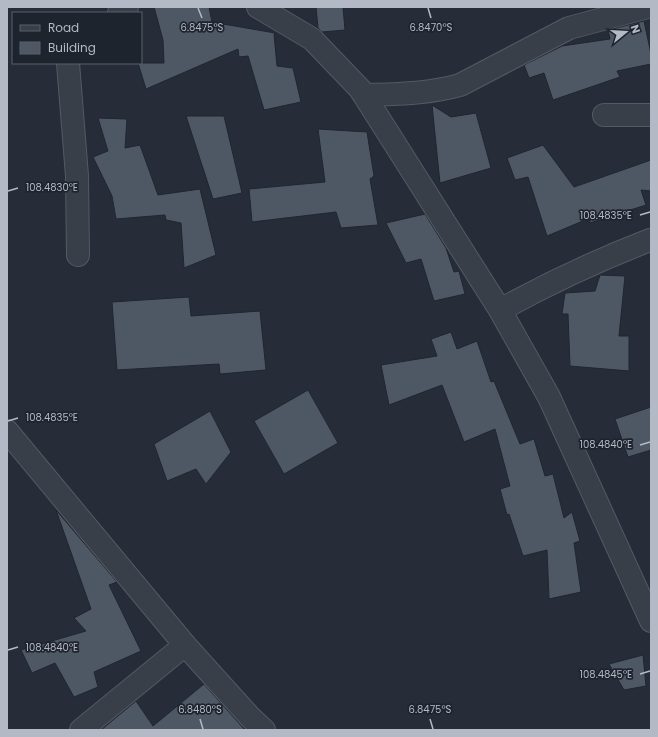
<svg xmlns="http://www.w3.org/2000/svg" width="658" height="737" font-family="Poppins,sans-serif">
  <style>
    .building { fill: #4e5764; stroke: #202630 }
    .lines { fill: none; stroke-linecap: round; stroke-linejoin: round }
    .minor-casing { stroke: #545a64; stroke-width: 24 }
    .tertiary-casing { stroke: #545a64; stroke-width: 24 }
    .minor { stroke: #393f49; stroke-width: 22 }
    .tertiary { stroke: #393f49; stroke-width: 22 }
    .ticks { fill: none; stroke: #b4bac5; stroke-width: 1.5 }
    .ticks-label { font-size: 10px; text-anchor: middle; fill: #b4bac5; stroke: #1e242e; stroke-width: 3.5; stroke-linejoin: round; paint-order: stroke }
  </style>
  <rect width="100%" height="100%" fill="#262d39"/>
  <path class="building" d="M154,7H209L212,22L275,33L274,34L277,66L293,68L301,102L264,110L248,56L239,57L238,49L146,89L138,63H164L163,40Z
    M316,7H343L345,30L322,32L318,28Z
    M644,21L651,54V64L617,71L620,77L553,100L544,73L529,78L524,65L562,46L610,39L608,30Z
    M432,105L451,117L476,113L491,168L440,183Z
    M186,116H224L242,193L213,199Z
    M98,118L127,119L125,148L140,145L158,195L200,189L216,255L184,268L181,223L166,220L165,215L116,219L112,196L93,157L108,151Z
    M318,129L367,132L374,176L370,179L378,225L341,228L336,212L252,222L249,189L325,182Z
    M543,145L574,187L651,160V191L641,190L646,205L590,223V218L547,236L528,177L515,180L507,158Z
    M425,214L446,248L454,272L459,271L465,294L434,301L421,259L406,263L386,223Z
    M600,275L625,276L619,336H629V371L570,366L568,314H562L565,293L595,291Z
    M189,297L191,316L260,311L266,370L220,374L219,364L117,370L112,302Z
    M451,332L457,349L477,341L491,382L494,381L520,444L534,439L545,476L553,474L564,518L572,512L580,541L574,543L581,592L549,599L547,550L523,556L509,514L507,515L500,489L510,486L495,429L464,442L442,385L389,405L381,365L437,356L431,339Z
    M308,390L338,443L284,474L254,421Z
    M651,407V450L628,457L615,419Z
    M210,411L231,452L206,484L196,469L167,481L154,444Z
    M56,510L117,582L109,585L141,651L94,672L98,687L74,697L55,663L32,673L21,650L86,631L74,618L91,609Z
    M643,655L646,686L624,690L609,664Z
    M204,684L245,730H101L136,701L153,726Z"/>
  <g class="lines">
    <defs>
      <path id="minor" d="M258,7L312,39L360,89L364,95L500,310L549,397L651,621
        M119,13L127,7
        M68,63L77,176L78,255
        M364,95C396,94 428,94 460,85L569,28L648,7
        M604,115H651
        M500,310C549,283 598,260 650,240
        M81,730L185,645"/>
      <path id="tertiary" d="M7,431L185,645L250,717L264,730"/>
    </defs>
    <use href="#minor" class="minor-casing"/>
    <use href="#tertiary" class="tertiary-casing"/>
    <use href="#minor" class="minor"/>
    <use href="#tertiary" class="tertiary"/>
  </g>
  <path class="ticks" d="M198,8L202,18M428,8L431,18M8,191L18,188M640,215L650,212M8,421L18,418M640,445L650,442M8,650L18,647M640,674L650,671M200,719L203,729M430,719L433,729"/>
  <g class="ticks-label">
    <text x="202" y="31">6.8475°S</text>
    <text x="431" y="31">6.8470°S</text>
    <text x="52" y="191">108.4830°E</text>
    <text x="606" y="219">108.4835°E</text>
    <text x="52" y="421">108.4835°E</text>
    <text x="606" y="448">108.4840°E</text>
    <text x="52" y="651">108.4840°E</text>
    <text x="606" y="678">108.4845°E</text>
    <text x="200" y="713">6.8480°S</text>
    <text x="430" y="713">6.8475°S</text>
  </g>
  <rect width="658" height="737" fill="none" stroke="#b4bac5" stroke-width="16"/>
  <rect x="12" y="12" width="130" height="52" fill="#1e242e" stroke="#5a606a"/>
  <rect x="20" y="25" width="20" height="6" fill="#393f49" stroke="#5a606a"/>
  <text x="48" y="32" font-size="12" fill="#b4bac5">Road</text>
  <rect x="20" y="42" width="20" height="12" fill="#4e5764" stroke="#5a606a"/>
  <text x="48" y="52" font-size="12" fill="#b4bac5">Building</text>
  <g transform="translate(626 32) rotate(72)" stroke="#1e242e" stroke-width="3" paint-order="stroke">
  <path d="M0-3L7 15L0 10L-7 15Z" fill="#b4bac5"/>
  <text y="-6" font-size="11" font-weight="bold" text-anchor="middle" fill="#b4bac5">N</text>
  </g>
</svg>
